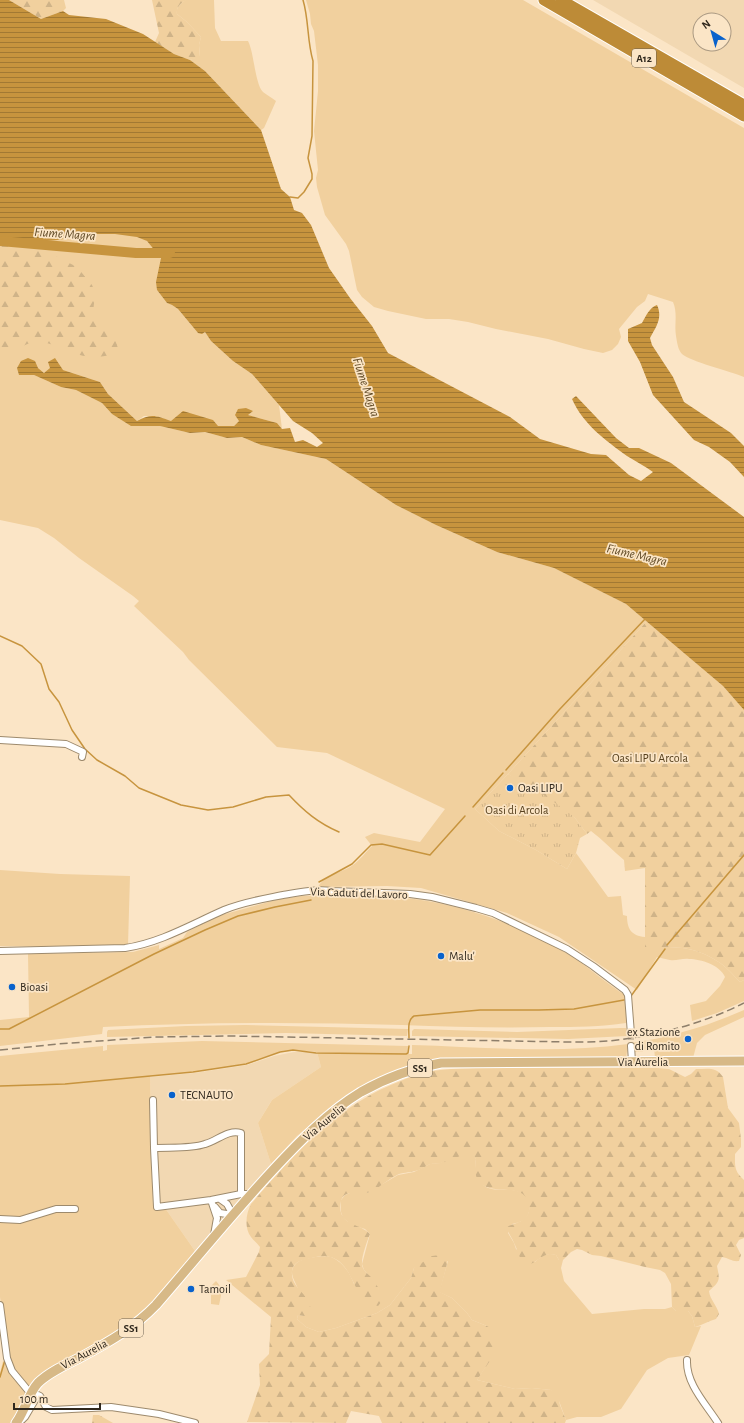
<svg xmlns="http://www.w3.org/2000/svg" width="744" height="1423" font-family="'Alegreya Sans',sans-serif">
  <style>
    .built { fill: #f2d8b2; fill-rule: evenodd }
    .green { fill: #f1d09e }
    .forest { fill: url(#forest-firs) }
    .park { fill: url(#park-tufts) }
    .water { fill: url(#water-rules) }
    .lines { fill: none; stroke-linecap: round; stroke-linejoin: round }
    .stream { stroke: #c7943e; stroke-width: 1.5 }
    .river { stroke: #c7943e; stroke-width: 10 }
    .minor-tunnel { stroke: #d2bfa4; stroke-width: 6; stroke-dasharray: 6 3; stroke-linecap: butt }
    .minor-casing { stroke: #9d8a6d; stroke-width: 8 }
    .primary-casing { stroke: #fff; stroke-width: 11 }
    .motorway-casing { stroke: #fff; stroke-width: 13 }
    .minor { stroke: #fff; stroke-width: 6 }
    .primary { stroke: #d7b987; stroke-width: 9 }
    .motorway { stroke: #bd8b37; stroke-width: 11 }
    .rail { stroke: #8e7f6b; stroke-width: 1.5; stroke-dasharray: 8 4; stroke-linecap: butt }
    .poi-dot { fill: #0962cc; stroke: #fbe5c6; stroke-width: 1.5 }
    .labels { text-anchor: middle; stroke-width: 3.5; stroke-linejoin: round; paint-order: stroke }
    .shield { fill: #fbe5c6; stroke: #6d6150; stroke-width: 1 }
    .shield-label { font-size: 11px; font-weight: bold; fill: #30281d }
    .park-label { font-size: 12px; fill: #58421f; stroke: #fbe5c6 }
    .poi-label { font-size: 12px; fill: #30281d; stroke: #fbe5c6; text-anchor: start }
    .street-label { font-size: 12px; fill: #30281d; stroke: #fbe5c6 }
    .water-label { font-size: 13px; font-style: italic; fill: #5f4925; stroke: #fbe5c6 }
  </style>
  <defs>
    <pattern id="forest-firs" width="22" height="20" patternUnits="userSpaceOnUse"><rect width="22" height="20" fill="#f1d09e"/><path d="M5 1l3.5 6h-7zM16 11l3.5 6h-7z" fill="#cfb388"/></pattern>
    <pattern id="park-tufts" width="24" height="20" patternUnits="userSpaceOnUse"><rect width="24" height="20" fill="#f1d09e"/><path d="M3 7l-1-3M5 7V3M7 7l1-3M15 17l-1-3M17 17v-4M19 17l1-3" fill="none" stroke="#cfb388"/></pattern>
    <pattern id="water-rules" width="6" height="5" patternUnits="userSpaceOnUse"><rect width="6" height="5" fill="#c7943e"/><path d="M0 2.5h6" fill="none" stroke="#a27933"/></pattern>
  </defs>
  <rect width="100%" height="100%" fill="#fbe5c6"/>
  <path class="built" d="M593,0H744V88ZM700,20H724V44H700Z
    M294,1052H317L321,1067L272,1100L270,1103L258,1123L271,1164L195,1251L165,1208H153L150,1077L194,1073L247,1065L274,1056Z"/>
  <path class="green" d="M186,0H214L215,28L221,41H248C254,52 255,84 263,92C267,95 272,98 276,101L264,128L261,130L205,71L190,60L200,56L199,45L201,37L187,22L177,14C176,7 180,4 186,0Z
    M306,0H523L744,128V377C732,372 689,361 682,354C678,350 677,342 676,336C674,324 678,314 673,302L648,294L645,301L637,307L619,329L621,337L618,344L612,350L603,353L584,349L548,339L496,329L468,322L449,319H426L388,311L374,307L362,297L357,290L349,251L346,244L325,215L317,187L316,178L318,170L314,131L318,91V65L314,31L311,24L310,14Z
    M94,234C109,234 135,232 147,241C153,245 157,253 161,259L157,290L167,303L172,305L178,309L198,333L205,332L211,341L233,361L252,374L279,405L282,429L277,423L247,415L246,408L239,421L234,426H218L171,421L155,416H144L137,421L108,394L100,382L63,370L51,369L44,373L38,368L19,375H34L61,387L76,390L102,403L112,414L131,425L160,426L190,433L205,432L227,438L242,437L261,445L326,459L396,505L436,525L497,552L554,568L626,604L647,621L508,774L475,809L499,831L536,850L567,869L576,853L608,897L621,896L623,915L627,916C627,928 631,936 645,937V947C673,947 693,945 717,961C726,966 733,975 740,982L744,980V1001L717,1013L692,1021L690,1005L706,1001L720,986L725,977C720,965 701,959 689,959C683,958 676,961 670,960C665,959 661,958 657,957L637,990L559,937L507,913L421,888L387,886L318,887C325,874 342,873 353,865C360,860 366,852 372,846L365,837L374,833L420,842L445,809L327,753L277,747L189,660L183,652L134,606L139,601L133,596L79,558L54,538L38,528L0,520V245L58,240Z
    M0,870L60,874L130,876L128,945L71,947L0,946Z
    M331,895C359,896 387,896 414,899C468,906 527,928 573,957C591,969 607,984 625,995L628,1005L626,1023C601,1027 576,1027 550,1027C501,1028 452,1027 402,1025C302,1022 203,1022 103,1027L102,1034L0,1046V1020L29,1017L28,954L133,952L159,945V949L183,938L187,932L218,916L279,899L302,896Z
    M744,1010V1017L705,1035L697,1043L693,1058H655L654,1047H648V1050H643V1052H634L632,1043C671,1037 708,1026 744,1010Z
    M246,1025L408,1029L407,1036L286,1033L107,1037V1032L108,1030L186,1026Z
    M621,1028H626L627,1036L568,1039L412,1036V1031L414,1029L517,1032Z
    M202,1041L408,1046V1053L406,1054H412V1045C483,1047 557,1054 628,1044L626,1058H469L430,1060L408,1067L343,1100L326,1112L297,1136L271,1164L258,1123L272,1100L321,1067L317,1052L293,1050L281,1051L251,1063L193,1072L150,1076L153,1208H165L195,1251L160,1296L132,1324L38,1378L28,1388L10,1363L0,1297V1056L103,1046V1051L107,1050V1045Z
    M467,1154H473L476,1159C475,1165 476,1169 477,1174C484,1199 507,1184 522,1193C532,1198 532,1213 524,1220C520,1222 516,1223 512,1224L508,1233L514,1243L516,1249L535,1262C542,1256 546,1252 556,1255L559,1260H563L561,1268L564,1281L592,1314L644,1309H665L672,1307L676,1311H688L692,1316L695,1327L701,1326L689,1355L668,1358L647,1370L621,1409L601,1417H577L566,1420L559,1401L551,1390L532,1388L515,1389L477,1380L497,1349L487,1326L472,1320L467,1313L452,1298L439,1292L448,1261L414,1268L411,1278L390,1305L377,1313L336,1328L319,1332L306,1327L297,1319L298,1315L304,1316C302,1307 301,1297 298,1289C296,1283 292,1278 292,1272C292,1268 295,1264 298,1262C304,1258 324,1255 331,1257C343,1262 350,1273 354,1284L379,1290L372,1279L364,1270L362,1264L370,1234L365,1229L352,1225L343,1218L341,1212V1200L345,1195L350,1193H367L398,1175L414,1172L430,1164L440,1163L457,1156Z
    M216,1281C224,1289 221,1295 219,1305L211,1304V1294L208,1289Z
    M3,1361L27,1392L13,1420L10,1423H0V1373Z"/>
  <path class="forest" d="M9,0H64L66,8L63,11L41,19Z
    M152,0H188C181,2 176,7 177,14L187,22L201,37L199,45L200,57L190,60L174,54L155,42L159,33Z
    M30,243L77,267L92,285L95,292L93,314L115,338L119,352C111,357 89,358 80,355C68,352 48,340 35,342C22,344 11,354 0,361V245Z
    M647,621L723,686L744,710V980L740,982C733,975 726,966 717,961C693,945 673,947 645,947V868L625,871L624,860C613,851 603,840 591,831L587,834L575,818L508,774Z
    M493,1068H657L669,1069L685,1077L691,1074L696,1069C707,1069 716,1066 723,1077L728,1108L739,1123L741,1139V1147L735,1154C735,1166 734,1171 744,1180V1238L739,1240L736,1245L741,1255L739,1261C732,1262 729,1258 722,1257L717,1266C720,1281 720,1281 709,1291C710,1300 717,1305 719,1314L716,1319C709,1321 702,1325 695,1327L692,1316L688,1311H676L672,1307L671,1284L665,1273L660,1270L645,1267L601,1256L592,1255L582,1250L577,1249L571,1252L563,1260H559L556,1255C540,1251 539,1265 524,1265C519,1258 518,1250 514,1243C512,1237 508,1234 507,1227C512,1224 519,1223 524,1219C528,1216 530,1211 529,1206C527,1181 493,1196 480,1183C474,1177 475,1167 476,1159L473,1155C461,1153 452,1160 441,1163C437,1164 432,1163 428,1165C424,1167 420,1170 415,1171C409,1173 402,1172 397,1175C389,1179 383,1184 376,1189C372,1191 366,1194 361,1194C354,1193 343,1191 341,1201C336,1226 359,1222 370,1234C367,1241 361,1258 362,1265C363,1271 368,1274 372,1278C377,1285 382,1293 382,1301L378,1306C349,1300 356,1259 325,1256C318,1256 311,1258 304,1260C298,1261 293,1264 292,1271C290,1290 315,1295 310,1315L304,1316L298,1315L297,1319L306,1327L319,1332L336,1328L377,1313L390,1305L411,1278L414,1268L432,1256L448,1254C448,1266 442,1280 440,1292L452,1298L467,1313L472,1320L487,1326L495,1331L498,1349L477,1380L515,1389L532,1388L551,1390L557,1392L560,1405L566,1420L565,1423H382L379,1416L351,1411L346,1423L247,1422L260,1385L259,1364L269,1354L271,1317L226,1280L246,1277L259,1252L260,1247C257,1243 253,1240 251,1237C244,1228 246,1213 251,1204C295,1153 338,1104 403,1080C410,1077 418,1073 426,1072C448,1068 471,1068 493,1068Z
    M93,1415H99L113,1423H92Z"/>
  <path class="park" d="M508,774L531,786L564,809L575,818L587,834L580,838L576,853L567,869L536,850L499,831L475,809Z"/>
  <path class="water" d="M0,0H9L41,19L63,11L69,15L106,19L143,34L174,54L190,60L205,71L261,130L281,189L290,197L294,210L302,213L311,225L329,268L350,298L372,326L388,353L510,417L540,439L591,454L606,455L629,475L641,481L653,472C645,466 635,461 627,456C605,440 583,424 572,399L576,396L616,438L629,448H639L671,463L744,517V710L723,686L626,604L554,568L497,552L436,525L396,505L326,459L261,445L242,437L227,438L205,432L190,433L160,426H131L112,414L102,403L76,390L61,387L34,375H19L17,368L21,361L28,358L35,361L38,368L44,373L50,368L48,362L55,358L63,370L100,382L108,394L137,421C151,413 157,416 171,421L183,411L213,420L218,426H234L239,421L235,415L238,409L246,408L253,411L248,415L277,423L282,429L290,428L295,442L303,440L317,447L323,443L312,433L293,421L252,374L233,361L211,341L205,332L202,334L198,333L178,309L172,305L167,303L157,290L156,282L161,258L147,241L137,237L115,234H94L58,240L0,245Z
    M657,305C663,318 656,327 650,338L652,345L673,377L684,402L731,433L744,446V477L730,462L709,447L694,440L653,395L640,362L628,341V329L642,323C646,316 649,308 657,305Z"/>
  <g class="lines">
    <path class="stream" d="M290,197L298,198L304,192L312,179V174L308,158L312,136L313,61C307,41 309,20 303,0
      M0,636L22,646L41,664L49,689L59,702L72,730L85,749L97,760L125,776L139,788L181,805L208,810L233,807L266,797L289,795C304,811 318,823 339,832
      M506,770L559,710L645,619
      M473,807L503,773
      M319,882L352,864L371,845L382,844L430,855L465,816
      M667,945L744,855
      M631,996L665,949
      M0,1029H9L154,954L205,930L238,916L275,907L311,900
      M409,1038C409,1030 407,1020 414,1016L480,1010H539L574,1009L624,1000
      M0,1086L65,1084L193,1072L246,1064L280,1052L293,1050L316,1053L406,1054L408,1053L409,1046
      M0,1377L5,1360"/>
    <path class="river" d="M0,241L136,253H170"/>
    <path class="minor-tunnel" d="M631,1034V1046"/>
    <defs>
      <path id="minor" d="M0,740L66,744L81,751L83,752L82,757
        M0,951L125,948C160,943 192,924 224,910C243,902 263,899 283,895C300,892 315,889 332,891L410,894L432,897L476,908L493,913L567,949L593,966L625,990L628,995L631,1034
        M631,1046L632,1062
        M153,1100L154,1148L157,1207L211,1200L241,1194H252
        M154,1148C169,1147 191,1149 205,1144C217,1141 228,1129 241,1133V1194
        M220,1199L227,1204L233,1215
        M211,1200L217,1218L214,1235
        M215,1207L220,1213L233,1215
        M0,1219L20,1220L56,1209H75
        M0,1305L7,1358L12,1371L31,1394
        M687,1360C686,1384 706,1404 718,1423
        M18,1421L22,1420L25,1417L38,1395L40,1396L46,1407L52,1410L111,1407L159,1414L195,1423"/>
      <path id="primary" d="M16,1423C25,1411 28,1394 38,1383C50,1371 68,1364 83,1356C109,1342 135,1327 156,1305C195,1260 232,1214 273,1170C299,1142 328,1112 361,1092C386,1078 413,1068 441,1063L744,1061"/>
      <path id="motorway" d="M544,0L744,116
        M561,0L744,105"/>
    </defs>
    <use href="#minor" class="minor-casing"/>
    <use href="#primary" class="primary-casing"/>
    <use href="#motorway" class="motorway-casing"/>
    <use href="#minor" class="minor"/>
    <use href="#primary" class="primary"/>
    <use href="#motorway" class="motorway"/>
    <path class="rail" d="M0,1050L57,1044L155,1037L230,1036L570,1042C583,1042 596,1042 609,1041C656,1036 702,1024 744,1003"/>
  </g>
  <g class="poi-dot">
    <circle cx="510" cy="788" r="4"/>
    <circle cx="441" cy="956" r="4"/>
    <circle cx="12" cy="987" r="4"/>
    <circle cx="688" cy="1039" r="4"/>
    <circle cx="172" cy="1095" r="4"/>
    <circle cx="191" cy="1289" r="4"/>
  </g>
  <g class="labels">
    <g class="shield">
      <rect x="632" y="49" width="24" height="18" rx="3"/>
      <rect x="408" y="1059" width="24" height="18" rx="3"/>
      <rect x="119" y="1319" width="24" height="18" rx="3"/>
    </g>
    <g class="shield-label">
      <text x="644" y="62">A12</text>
      <text x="420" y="1072">SS1</text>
      <text x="131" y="1332">SS1</text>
    </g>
    <g class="park-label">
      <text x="650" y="762">Oasi LIPU Arcola</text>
      <text x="517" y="814">Oasi di Arcola</text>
    </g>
    <g class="poi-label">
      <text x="518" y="792">Oasi LIPU</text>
      <text x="449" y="960">Malu'</text>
      <text x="20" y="991">Bioasi</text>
      <text x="680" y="1036" text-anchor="end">ex Stazione<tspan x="680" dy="14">di Romito</tspan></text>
      <text x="180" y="1099">TECNAUTO</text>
      <text x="199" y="1293">Tamoil</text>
    </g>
    <g class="street-label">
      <text transform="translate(359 893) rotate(2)" y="4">Via Caduti del Lavoro</text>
      <text x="643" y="1066">Via Aurelia</text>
      <text transform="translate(324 1122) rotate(-40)" y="4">Via Aurelia</text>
      <text transform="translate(84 1354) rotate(-28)" y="4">Via Aurelia</text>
    </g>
    <g class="water-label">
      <text transform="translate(65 233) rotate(4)" y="5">Fiume Magra</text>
      <text transform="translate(367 387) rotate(72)" y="5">Fiume Magra</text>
      <text transform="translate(637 554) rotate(13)" y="5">Fiume Magra</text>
    </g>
  </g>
  <g transform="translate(712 32) rotate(323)"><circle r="19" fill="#fbe5c6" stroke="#aa9982"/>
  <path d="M0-3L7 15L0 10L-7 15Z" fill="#0962cc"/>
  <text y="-6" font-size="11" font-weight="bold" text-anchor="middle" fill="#30281d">N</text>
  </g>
  <path d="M14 1403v6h86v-6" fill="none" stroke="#30281d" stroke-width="2"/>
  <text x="20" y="1403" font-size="12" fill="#30281d" stroke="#fbe5c6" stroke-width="3" paint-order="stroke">100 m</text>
</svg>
